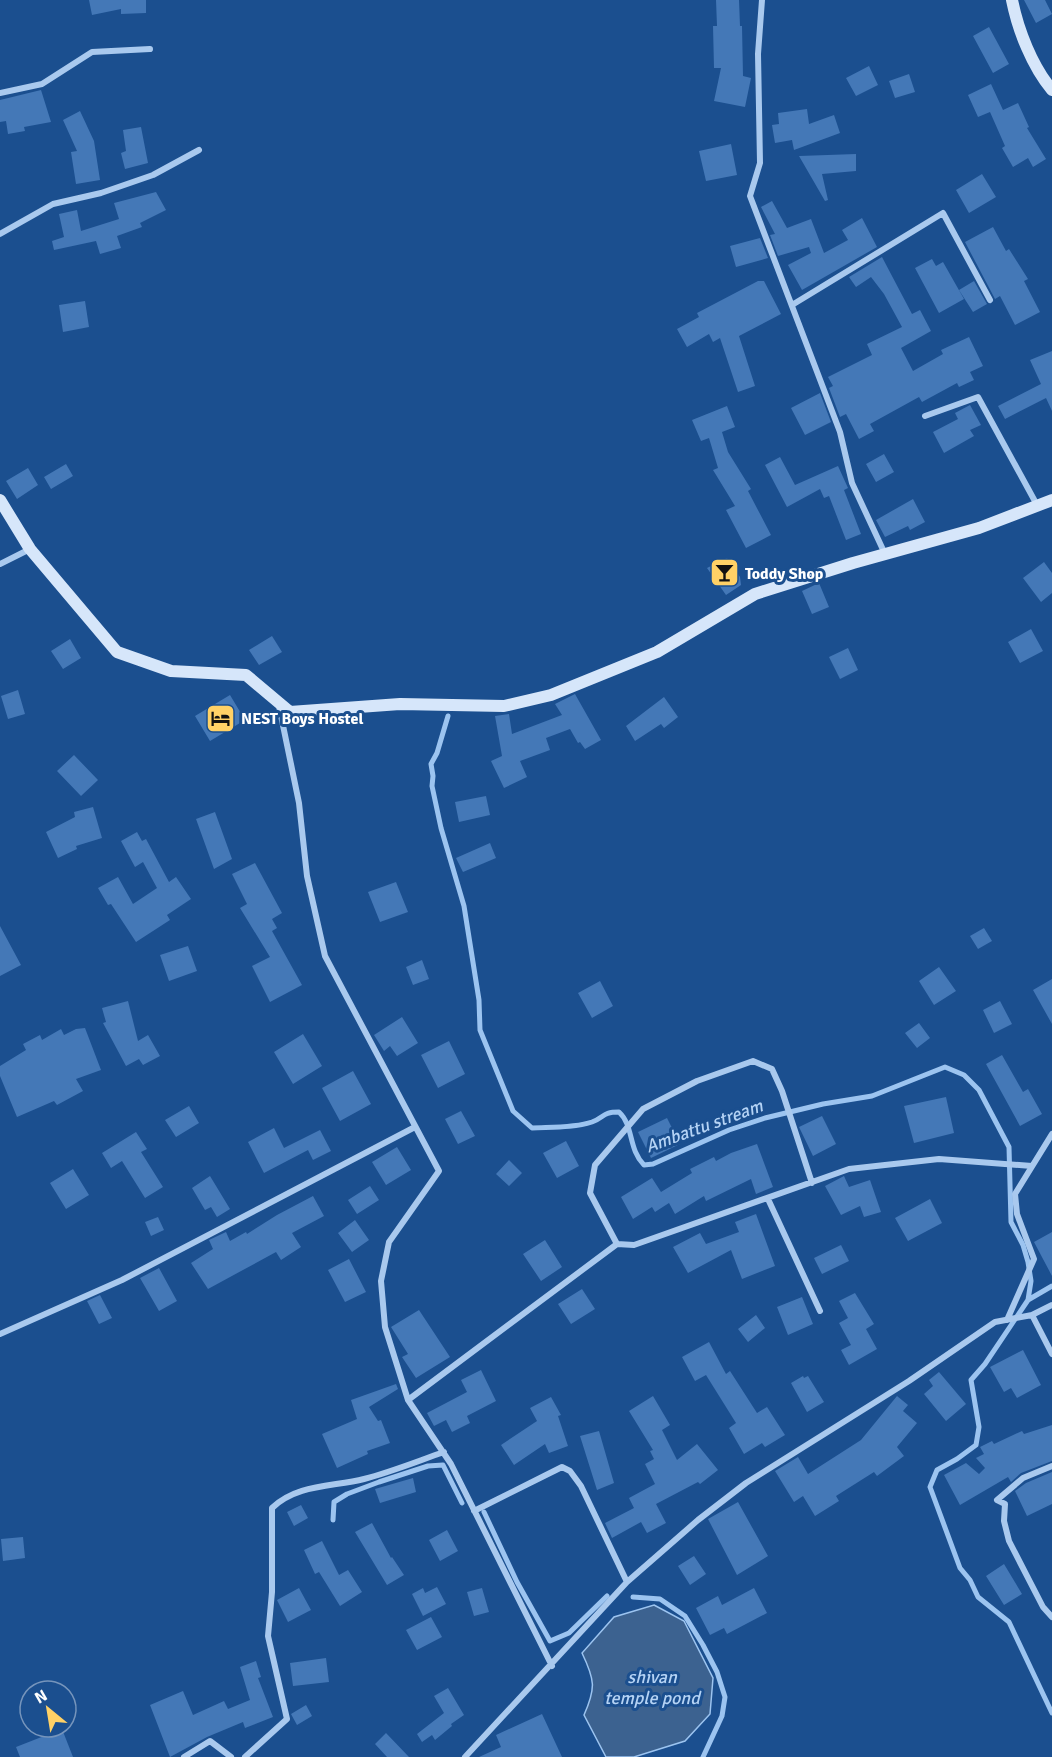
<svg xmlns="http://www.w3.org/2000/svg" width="1052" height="1757" font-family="Signika,sans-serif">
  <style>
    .water { fill: #3c6290; stroke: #9cc4f0; stroke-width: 1.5 }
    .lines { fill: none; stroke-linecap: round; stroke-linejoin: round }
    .stream { stroke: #9cc4f0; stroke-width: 5 }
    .building { fill: #4478b7 }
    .street { stroke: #a9c9ee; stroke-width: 6 }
    .secondary { stroke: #d6e6fa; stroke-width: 12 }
    .labels { text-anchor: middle; stroke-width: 6; stroke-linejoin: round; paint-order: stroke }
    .poi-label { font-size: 16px; font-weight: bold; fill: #fff; stroke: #1b4f8f; text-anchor: start }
    .water-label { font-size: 18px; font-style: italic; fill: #b5d3f5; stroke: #1b4f8f }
  </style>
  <rect width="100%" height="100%" fill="#1b4f8f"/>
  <path class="water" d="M654,1605L684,1621L713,1678L710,1714L685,1741L634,1757H606L584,1715C596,1688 595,1680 582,1653L614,1617Z"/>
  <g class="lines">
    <path class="stream" d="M448,716L437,753L431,764L433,776L432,786L441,828L464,906L479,1000L480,1030L513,1111L532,1128C551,1127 574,1128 592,1122C605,1117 602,1112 619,1112C634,1126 628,1149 644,1165L653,1164L729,1130L765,1118L823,1104L872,1096L945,1067L964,1075L979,1090L1009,1147L1011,1222L1023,1245L1028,1262L1031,1281L1028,1300
      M1052,1286L1028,1300L985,1364L971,1380L979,1427L976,1445L957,1459L937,1470L930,1487L960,1568L970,1580L978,1597L1009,1622L1052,1713
      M484,1512L517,1582L550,1641L569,1633L607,1596
      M333,1520L334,1502L347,1494L379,1482L428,1466L443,1465L462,1503
      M633,1597L660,1599L685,1616L703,1645L717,1672L725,1697L722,1716L703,1757"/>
  </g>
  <path class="building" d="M89,0H146V13L121,14V9L92,15Z
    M716,0H739L740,26H742L743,76L751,78L745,107L714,101L721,68H714L713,26H717Z
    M1024,0H1045L1052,14L1036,23Z
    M989,27L1009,64L993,73L973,36Z
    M869,66L878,85L856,96L846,78Z
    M909,74L915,92L895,98L889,81Z
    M991,84L1003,110L1018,103L1029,127L1027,128L1046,159L1033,167L1028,158L1013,167L1002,148L1005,146L990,112L978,117L968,95Z
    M41,90L51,122L24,127L25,131L8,134L6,121L0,122V100Z
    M807,109L809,124L834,115L840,133L794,150L792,140L775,143L772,125L779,124L778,113Z
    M80,111L94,141L100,180L76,184L71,152L77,151L63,120Z
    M141,127L148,163L125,169L121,153L126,151L123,130Z
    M731,144L737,175L706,181L699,151Z
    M856,154V171L822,174L828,200L825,201L799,156Z
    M982,174L996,197L969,213L956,190Z
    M156,192L166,210L140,223L142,227L117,236L121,248L100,254L96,241L54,250L52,241L64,237L59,214L77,210L81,231L119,219L114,203Z
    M772,201L787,228L811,219L824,253L848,240L842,230L862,218L877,247L802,290L788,265L811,253L809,247L778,256L770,235L775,234L761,207Z
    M993,227L1006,251L1009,249L1028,279L1024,281L1040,312L1015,325L1000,296L995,299L965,242Z
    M760,238L768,258L736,267L730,246Z
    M882,257L912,314L920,310L931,331L901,348L913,371L943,354L941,350L969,337L983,366L970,372L974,380L959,387L957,383L922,402L919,397L870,424L874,431L859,439L846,414L840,417L829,388L833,386L828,377L872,355L867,344L902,327L884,294L871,277L856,287L849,277Z
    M932,259L936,266L943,262L964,299L939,313L915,268Z
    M758,281H764L781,314L739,336L755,386L738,392L720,338L713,342L709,334L687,347L677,329L699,317L697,313Z
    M974,281L987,304L973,312L959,290Z
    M85,301L89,327L63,332L59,305Z
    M1052,351V411L1046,398L1005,419L998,406L1041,384L1030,360Z
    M820,393L831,422L805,435L791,408Z
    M970,405L981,425L970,430L974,436L944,453L933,432L958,419L955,413Z
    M727,406L735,427L722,432L728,452L751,489L748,491L771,535L746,548L726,510L735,506L713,470L718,468L709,438L701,441L692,420Z
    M884,454L894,472L876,482L866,464Z
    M780,457L795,485L838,466L848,488L844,490L861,534L846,540L829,496L824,498L820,489L787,507L765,465Z
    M66,464L73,476L51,489L44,477Z
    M28,468L38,485L17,499L6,481Z
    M913,499L925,522L910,530L908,526L885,537L876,520Z
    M727,558L740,577L741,585L726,595L707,568Z
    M1044,562L1052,573V593L1041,602L1023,578Z
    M819,583L829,607L812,614L802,591Z
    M1031,629L1043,651L1020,663L1008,642Z
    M272,636L282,652L259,665L249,650Z
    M70,639L81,658L63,669L51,651Z
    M848,648L858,670L840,679L829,657Z
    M18,690L25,714L8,719L1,696Z
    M575,694L601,740L585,749L580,742L578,743L570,729L546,738L550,750L520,761L527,777L504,788L491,761L502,756L495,716L509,714L512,734L562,715L555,704Z
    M230,695L245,720L210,741L195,716Z
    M664,697L678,717L664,728L661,724L635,741L626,726Z
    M74,755L98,780L81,796L57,771Z
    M486,796L490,815L459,822L455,802Z
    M93,807L102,838L76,846L77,849L58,858L46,832L75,817L74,812Z
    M215,812L232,859L214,869L196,819Z
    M137,832L142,841L146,839L169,882L176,877L191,899L167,915L170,920L136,942L111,904L108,905L98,888L118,877L133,904L157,888L143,862L135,867L121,841Z
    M490,843L496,858L463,872L456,858Z
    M255,863L282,913L272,919L277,928L272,931L302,985L270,1002L252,966L270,957L240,908L247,904L232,874Z
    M396,882L408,912L380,922L368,892Z
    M0,926L21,965L0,976Z
    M984,928L992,941L978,949L970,936Z
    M188,946L197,971L169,981L160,955Z
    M422,960L429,979L413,985L406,967Z
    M939,967L956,991L934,1005L919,981Z
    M1052,979V1024L1033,990Z
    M600,981L613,1006L592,1018L578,993Z
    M128,1001L138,1041L148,1035L160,1056L143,1065L139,1059L126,1066L103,1023L106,1022L102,1008Z
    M1000,1001L1012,1024L994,1033L983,1010Z
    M402,1017L418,1043L397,1056L390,1046L384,1051L374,1035Z
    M919,1023L930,1038L917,1048L905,1033Z
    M85,1028L101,1070L76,1079L83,1091L57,1105L54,1101L17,1117L0,1076V1066L26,1050L23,1044L40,1035L42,1040L61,1029L64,1035L76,1029Z
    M303,1034L322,1066L293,1084L274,1052Z
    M449,1041L465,1074L438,1088L421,1055Z
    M1002,1055L1023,1092L1028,1089L1042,1114L1020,1126L986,1064Z
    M353,1071L371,1104L340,1121L322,1088Z
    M946,1097L954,1133L914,1143L904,1106Z
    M189,1106L199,1123L176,1137L165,1120Z
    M461,1111L475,1136L458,1144L445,1119Z
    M822,1116L836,1144L813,1156L799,1127Z
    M667,1118L680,1144L651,1158L638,1132Z
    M274,1128L284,1148L320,1130L331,1151L313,1160L308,1150L264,1173L248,1142Z
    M136,1132L147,1149L141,1152L163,1187L145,1198L122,1161L111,1168L102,1153Z
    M566,1141L579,1166L557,1178L543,1153Z
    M757,1144L773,1187L756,1194L751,1179L706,1201L704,1196L675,1214L669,1203L655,1212L652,1207L633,1219L621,1197L652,1178L661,1192L692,1173L690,1169L714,1157L716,1161L731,1153Z
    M397,1147L411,1170L386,1185L372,1162Z
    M509,1160L522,1173L509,1186L496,1174Z
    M73,1169L89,1195L66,1209L50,1183Z
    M210,1176L230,1209L217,1217L211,1207L205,1210L192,1188Z
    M844,1176L849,1187L870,1180L881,1212L864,1217L860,1206L841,1215L825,1186Z
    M370,1186L379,1200L357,1214L348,1200Z
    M313,1196L324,1216L292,1233L301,1247L281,1260L276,1252L208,1289L191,1263L213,1249L209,1240L226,1232L230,1241L246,1232L247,1234L277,1215Z
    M930,1199L942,1223L908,1241L895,1218Z
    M756,1214L775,1266L742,1279L731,1250L688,1273L673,1247L700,1233L706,1244L739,1232L735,1222Z
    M158,1217L164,1230L151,1236L145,1222Z
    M355,1220L369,1240L352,1252L338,1233Z
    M1052,1232V1276L1034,1242Z
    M545,1240L562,1267L541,1281L523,1254Z
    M841,1245L849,1261L822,1274L814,1258Z
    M349,1259L366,1292L345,1302L328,1270Z
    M159,1268L177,1301L159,1311L140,1278Z
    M582,1289L595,1309L571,1324L558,1304Z
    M855,1293L874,1324L866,1329L877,1349L849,1365L841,1350L851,1345L839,1323L848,1318L839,1301Z
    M100,1295L112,1318L99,1324L87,1301Z
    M802,1297L813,1324L788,1335L777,1307Z
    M419,1310L450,1357L416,1378L402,1357L408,1354L391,1327Z
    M756,1315L765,1328L748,1342L738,1329Z
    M709,1342L726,1374L730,1371L757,1413L767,1407L785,1435L765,1447L762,1443L744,1454L729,1428L736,1423L706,1375L695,1381L682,1357Z
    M1023,1350L1041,1385L1017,1398L1011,1388L1004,1392L990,1367Z
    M481,1370L496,1401L467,1416L470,1423L452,1432L446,1420L434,1426L427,1413L467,1392L461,1380Z
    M939,1372L966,1404L946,1421L924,1394L933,1386L929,1380Z
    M803,1376L804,1378L808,1376L824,1402L807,1412L791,1383Z
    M396,1384L398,1389L369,1407L378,1421L381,1420L390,1443L367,1451L368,1454L337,1468L322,1434L357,1419L351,1400Z
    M653,1396L670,1425L662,1430L677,1460L697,1444L718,1470L700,1484L698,1482L656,1504L666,1523L647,1533L641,1522L612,1538L605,1523L634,1508L629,1498L655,1484L645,1464L654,1459L650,1451L653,1450L629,1411Z
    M897,1396L908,1405L903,1411L917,1423L897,1447L904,1456L877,1476L874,1472L836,1496L839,1501L815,1516L803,1496L794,1502L775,1471L798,1457L808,1474L861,1440Z
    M551,1397L561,1415L558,1416L568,1446L549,1453L545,1444L514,1465L501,1445L537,1421L530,1408Z
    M1052,1425V1461L1021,1473L1011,1482L1008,1477L960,1505L944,1475L966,1463L979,1474L985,1468L976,1458L984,1454L980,1447L992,1441L994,1444L1022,1431L1024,1434Z
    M599,1431L614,1483L597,1490L580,1436Z
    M1052,1472V1504L1027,1516L1015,1491L1026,1483Z
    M413,1478L416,1492L380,1503L375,1489Z
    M738,1502L768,1556L737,1575L708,1519Z
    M301,1505L308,1518L294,1526L287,1512Z
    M372,1523L391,1558L392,1557L404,1575L387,1585L355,1532Z
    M447,1530L458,1551L440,1561L429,1540Z
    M23,1537L25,1558L3,1561L1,1539Z
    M322,1541L339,1575L348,1570L362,1592L340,1606L319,1572L315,1574L304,1550Z
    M694,1556L706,1574L690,1585L678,1566Z
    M1004,1564L1022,1594L1004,1605L986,1576Z
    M437,1587L446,1604L423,1616L412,1594L423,1588L425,1593Z
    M299,1588L311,1610L288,1622L277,1600Z
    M482,1588L489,1612L474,1616L467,1592Z
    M754,1588L767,1613L727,1634L724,1628L710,1635L696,1608L718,1596L722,1605Z
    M431,1617L442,1637L417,1650L406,1630Z
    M326,1658L329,1682L293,1686L290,1663Z
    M256,1661L261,1677L258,1678L273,1717L245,1728L243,1722L207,1737L170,1757L150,1705L183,1691L193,1715L224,1701L228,1709L250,1700L240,1667Z
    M448,1688L464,1715L451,1724L452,1726L435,1740L432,1735L422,1742L417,1734L444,1713L434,1696Z
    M306,1705L312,1716L297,1725L291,1714Z
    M542,1714L562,1757H479L501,1747L496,1735Z
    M62,1729L73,1757H20L16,1747Z
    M386,1733L409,1757H387L375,1744Z"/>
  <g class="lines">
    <path class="street" d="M762,0L758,54L760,163L750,196L840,432L852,483L885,554
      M0,93L42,84L92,52L150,49
      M0,234L53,204L101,193L153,175L199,150
      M792,305L943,213L990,300
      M925,416L978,397L1037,505
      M0,564L30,549
      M279,706L299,803L307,876L325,956L439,1171L389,1242L381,1281L385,1327L408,1400L451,1464L552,1666
      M812,1183L782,1091L772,1069L753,1061L697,1081L643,1109L595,1165L590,1193L617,1244L634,1245L849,1169L939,1159L1032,1166
      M768,1199L820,1311
      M1032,1315L1052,1354
      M1007,1320L1034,1259L1017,1214L1015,1194L1052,1134
      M0,1334L122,1280L415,1127
      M408,1400L617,1244
      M1052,1466L1023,1478L997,1500L1005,1504L1004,1521L1009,1541L1043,1607L1052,1617
      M474,1511L562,1467L570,1471L581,1486L627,1582
      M184,1757L210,1741L231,1757
      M245,1757L287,1719L268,1636L272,1592V1508C297,1484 332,1487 364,1479C391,1472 418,1461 444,1452
      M465,1757L627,1582L698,1520L746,1483L909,1381L995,1322L1032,1315L1052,1305"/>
    <path class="secondary" d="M1012,0C1018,30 1032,66 1052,90
      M0,500L30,549L117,652L171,671L246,675L290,712L400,704L504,706L551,695L657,652L755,594L853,563L979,528L1052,500"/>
  </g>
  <defs>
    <symbol id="bar-square" viewBox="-11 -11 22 22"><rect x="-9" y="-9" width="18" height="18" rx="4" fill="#ffd166" stroke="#1b4f8f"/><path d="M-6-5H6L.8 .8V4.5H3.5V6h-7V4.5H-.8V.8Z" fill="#111"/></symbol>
    <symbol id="hotel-square" viewBox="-11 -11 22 22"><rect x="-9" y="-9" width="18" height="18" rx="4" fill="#ffd166" stroke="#1b4f8f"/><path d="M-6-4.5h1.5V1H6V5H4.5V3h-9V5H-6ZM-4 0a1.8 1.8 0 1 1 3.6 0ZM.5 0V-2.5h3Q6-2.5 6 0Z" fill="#111"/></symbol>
  </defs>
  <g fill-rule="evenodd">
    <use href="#bar-square" x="708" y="556" width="33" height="33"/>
    <use href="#hotel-square" x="204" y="702" width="33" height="33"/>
  </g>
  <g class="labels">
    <g class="poi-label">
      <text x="745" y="579">Toddy Shop</text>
      <text x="241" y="724">NEST Boys Hostel</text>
    </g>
    <g class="water-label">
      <text transform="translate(704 1126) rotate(-20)" y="6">Ambattu stream</text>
      <text x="652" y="1683">shivan<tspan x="652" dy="21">temple pond</tspan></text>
    </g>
  </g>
  <g transform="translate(48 1709) rotate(330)"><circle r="28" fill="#1b4f8f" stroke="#7695bc" stroke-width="1.5"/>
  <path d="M0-4.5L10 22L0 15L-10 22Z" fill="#ffd166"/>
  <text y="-9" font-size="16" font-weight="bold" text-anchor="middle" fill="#ffffff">N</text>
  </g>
</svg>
